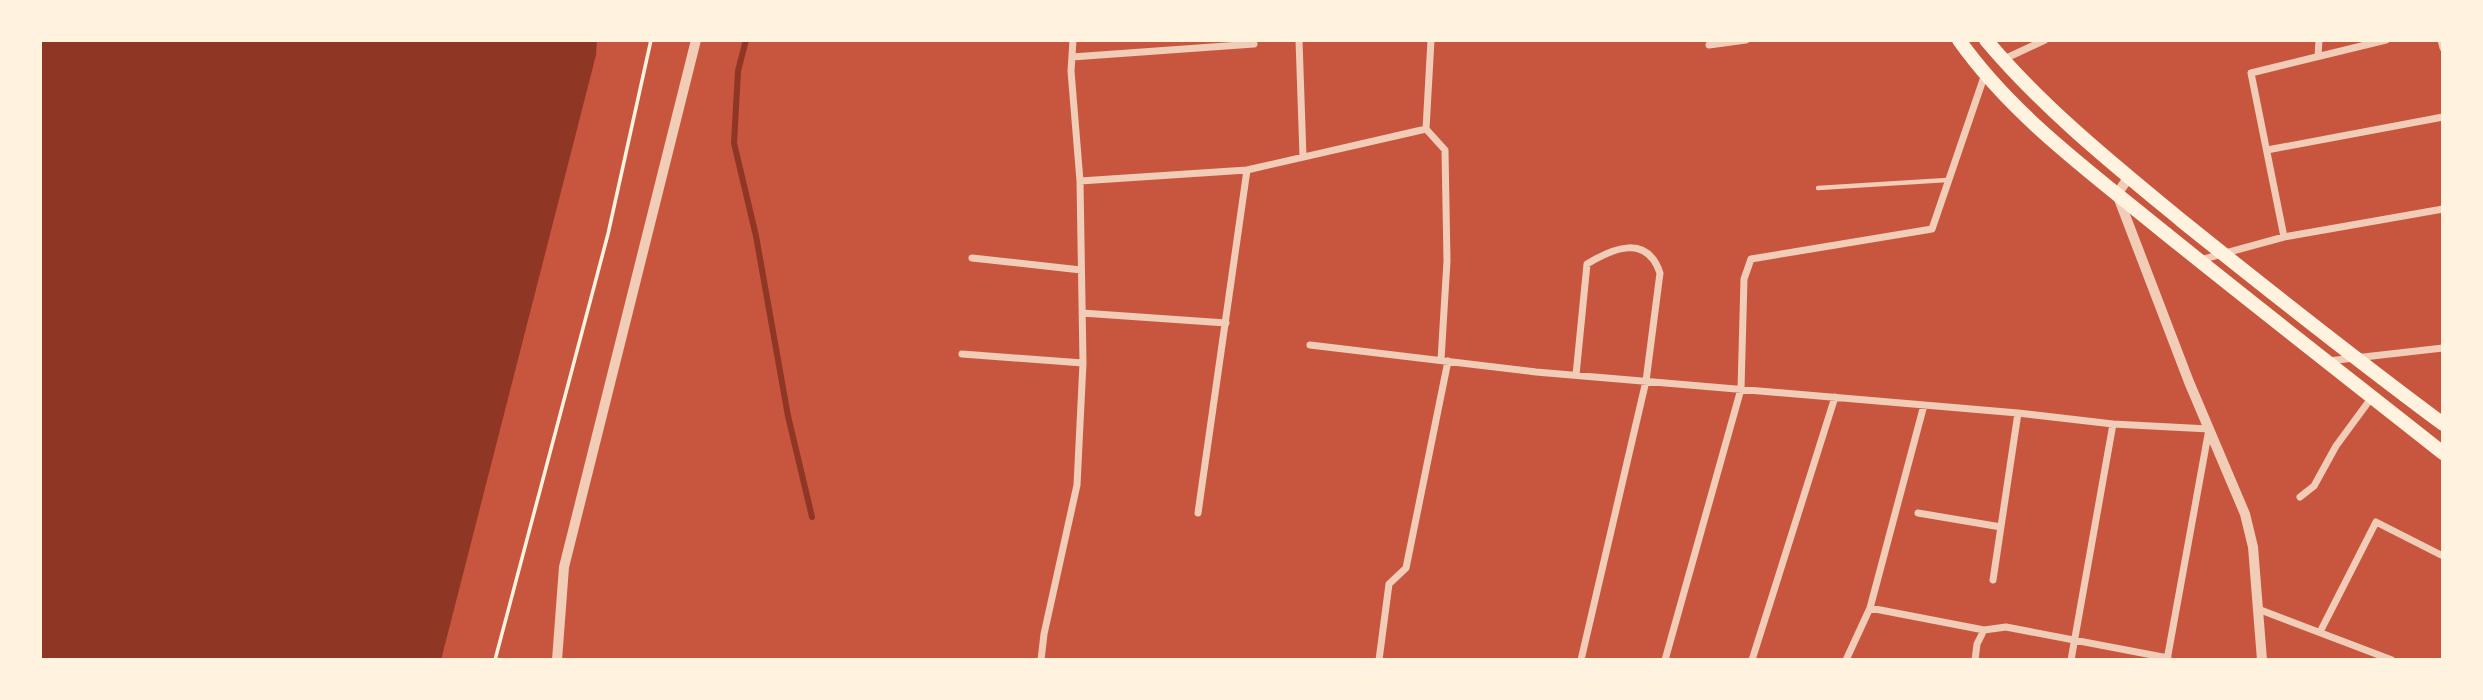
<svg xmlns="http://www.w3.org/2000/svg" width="2483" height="700" font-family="Lato,sans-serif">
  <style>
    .water { fill: #8f3625 }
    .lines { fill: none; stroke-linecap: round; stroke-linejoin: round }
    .stream { stroke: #8f3625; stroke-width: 6 }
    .path { stroke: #fff3e0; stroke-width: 3.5 }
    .service { stroke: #f1ccb7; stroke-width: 4.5 }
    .minor { stroke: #f1ccb7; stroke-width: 7 }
    .tertiary { stroke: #f1ccb7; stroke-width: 10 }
    .primary { stroke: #fff3e0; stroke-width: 14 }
  </style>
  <rect width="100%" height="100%" fill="#c8553d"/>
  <path class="water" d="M40,40H597L596,55L441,660H40Z"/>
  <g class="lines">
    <path class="stream" d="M746,40L738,71L734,143L756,236L788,416L812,517"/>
    <path class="path" d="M495,660L608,234L651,40"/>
    <path class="service" d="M1818,188L1947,180"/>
    <path class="minor" d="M1299,40L1303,157
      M2441,40L2443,48
      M1709,45L1746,40
      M2318,56L2319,40
      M1072,57L1254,44
      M2002,60L2045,40
      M1426,129L1445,150L1447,261L1441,360
      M2267,150L2443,117
      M1080,181L1247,170L1426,129L1431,40
      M2284,237L2251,73L2386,40
      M972,258L1081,270
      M2200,260L2284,237L2443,209
      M1082,313L1226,323
      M1310,345L1536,372L2018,413L2113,424L2209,429L2167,660
      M962,354L1083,363
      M2328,361L2443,348
      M1576,375L1587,264C1613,248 1647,234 1660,273L1646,381L1581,660
      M1924,405L1870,608L1984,630
      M2300,497L2314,486L2336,446L2372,397
      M1198,513L1247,170
      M1918,513L2001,527
      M1993,580L2018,413
      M2258,609L2392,660
      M2320,632L2376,522L2443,556
      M1041,660L1044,634L1077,485L1083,363L1080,181L1071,71L1073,40
      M1379,660L1389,584L1406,568L1448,361
      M1665,660L1741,389L1744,279L1751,259L1932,229L1985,74
      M1752,660L1835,397
      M1846,660L1870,608
      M1975,660L1977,644L1984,630L2006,627L2168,658
      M2071,660L2113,424"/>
    <path class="tertiary" d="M2129,177L2117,194L2189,382L2245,514L2253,547L2262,660
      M557,660L564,567L696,40"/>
    <path class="primary" d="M1959,40C2012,115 2089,171 2160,229C2253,304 2348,378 2443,453
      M1986,40C2043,108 2114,165 2182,221C2268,290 2354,358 2443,424"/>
  </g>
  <rect width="2483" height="700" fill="none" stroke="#fff3e0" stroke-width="84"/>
</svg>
